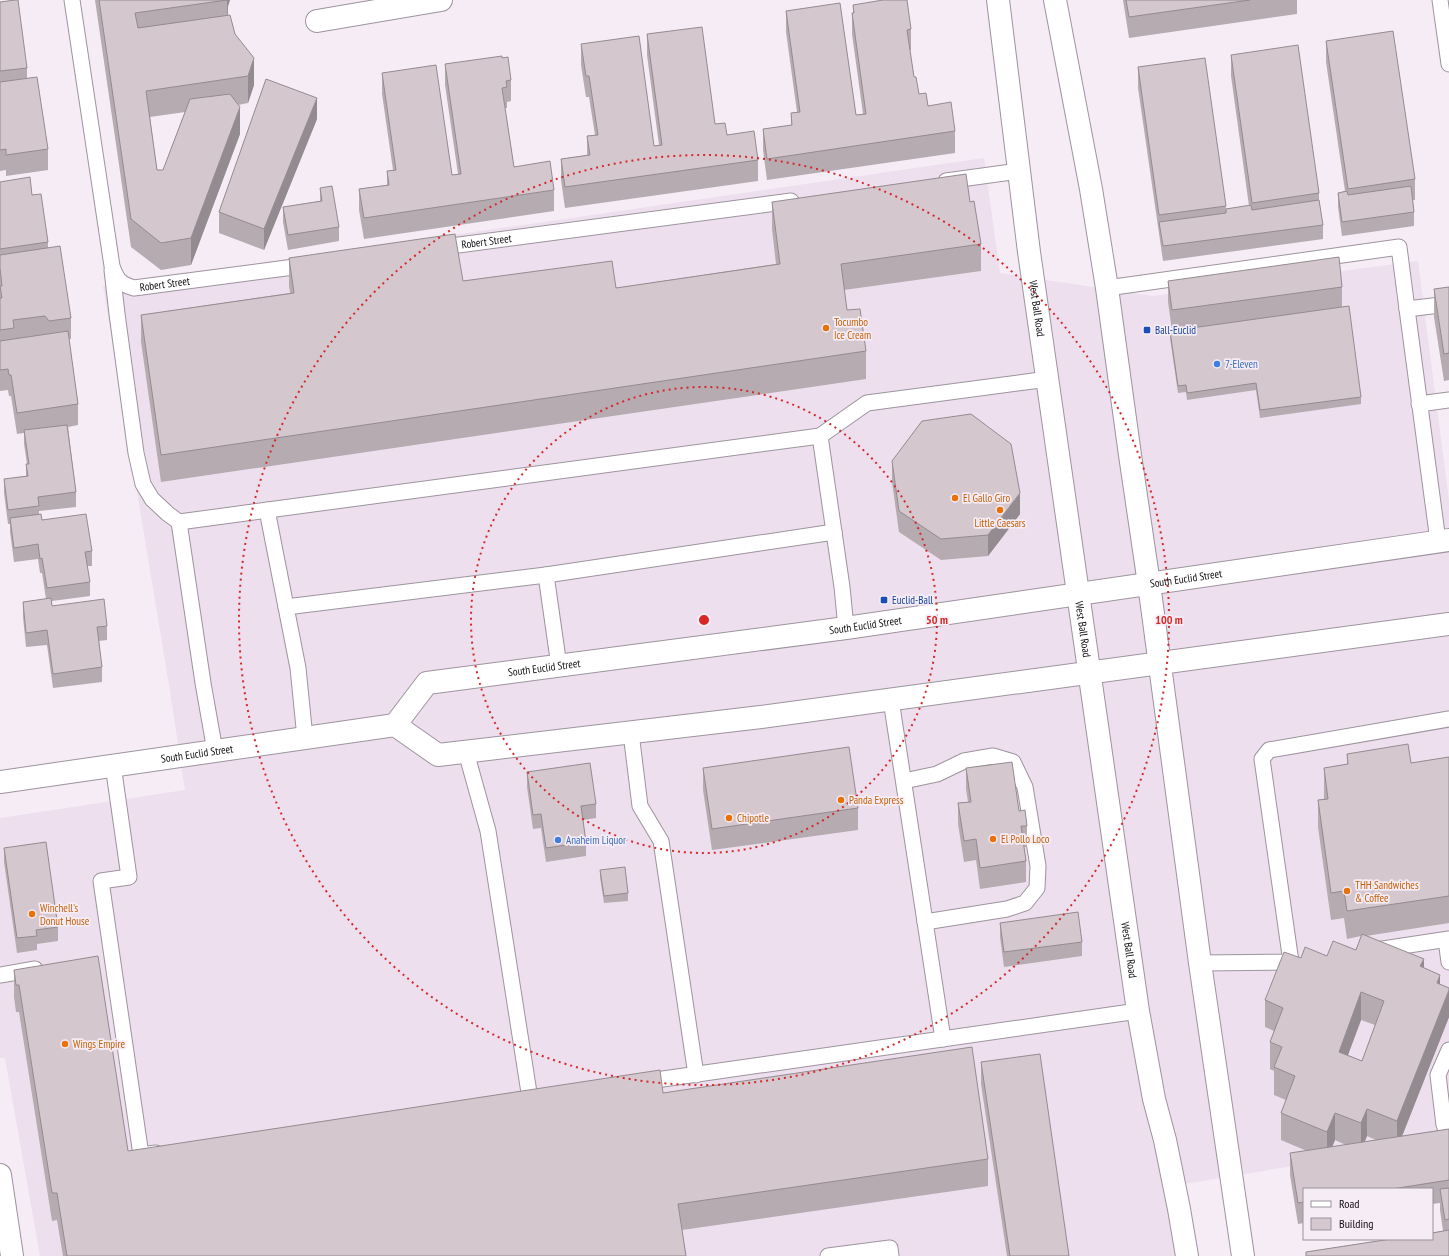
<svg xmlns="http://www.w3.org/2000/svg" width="1449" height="1256" font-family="'PT Sans Narrow',sans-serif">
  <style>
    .built { fill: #eddfee }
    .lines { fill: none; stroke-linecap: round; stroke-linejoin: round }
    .lane-casing { stroke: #9d949d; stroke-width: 17 }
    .street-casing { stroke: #9d949d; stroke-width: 24 }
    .primary-casing { stroke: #9d949d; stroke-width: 24 }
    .lane { stroke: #fff; stroke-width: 15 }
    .street { stroke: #fff; stroke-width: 22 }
    .primary { stroke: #fff; stroke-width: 22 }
    .wall { fill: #b6abb1; fill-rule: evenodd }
    .shaded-wall { fill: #948b90 }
    .building { fill: #d4c7ce; stroke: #948b90; fill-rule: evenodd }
    .ring { fill: none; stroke: #d62828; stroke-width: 2; stroke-dasharray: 2 4 }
    .food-dot { fill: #e8710a; stroke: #f5ecf5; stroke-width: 1.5 }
    .transit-dot { fill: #1a4fb4; stroke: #f5ecf5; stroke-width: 1.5 }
    .shop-dot { fill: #3f7fe0; stroke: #f5ecf5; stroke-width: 1.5 }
    .labels { text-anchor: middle; stroke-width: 3.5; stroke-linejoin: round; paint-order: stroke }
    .street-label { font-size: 11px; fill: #100d11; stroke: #f5ecf5 }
    .food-label { font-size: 11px; fill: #c56008; stroke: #f5ecf5; text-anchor: start }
    .transit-label { font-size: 11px; fill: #164399; stroke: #f5ecf5; text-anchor: start }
    .shop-label { font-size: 11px; fill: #366cbe; stroke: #f5ecf5; text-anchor: start }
    .centre { fill: #d62828; stroke: #f5ecf5; stroke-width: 2 }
    .ring-label { font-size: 12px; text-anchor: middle; font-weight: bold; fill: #d62828; stroke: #f5ecf5; stroke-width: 3.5; stroke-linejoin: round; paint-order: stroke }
  </style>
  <rect width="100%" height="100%" fill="#f5ecf5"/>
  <path class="built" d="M984,158L1000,273L1153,296L1418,261L1449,501V1140L1178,1185L1187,1256H40L5,1058H0V818L185,790L169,685L103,286Z"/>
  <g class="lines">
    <defs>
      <g id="lane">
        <path id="s1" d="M72,0L112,266C117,280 120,284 134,288L309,265"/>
        <path d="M1440,0L1449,64"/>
        <path d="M946,181L1019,171"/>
        <path id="s2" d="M436,248L791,201"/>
        <path d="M112,270L117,314L136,453L143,484L152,499L168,514L179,522"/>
        <path d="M1107,288L1399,247L1407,309"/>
        <path d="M1419,404L1449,400"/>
        <path d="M820,436L842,587L846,628"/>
        <path d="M267,510L286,607"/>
        <path d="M1438,541L1407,309L1449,304"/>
        <path d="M559,666L546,575L834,532"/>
        <path d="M891,700L943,1039"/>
        <path d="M631,733L640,806L661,841L696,1075"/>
        <path d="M305,738L298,668L286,607L546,575"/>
        <path d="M215,751L203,683L179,522L820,436L867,403L1048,379"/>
        <path d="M466,752L488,831L530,1099"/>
        <path d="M113,765L129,877L101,881L141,1155L156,1153"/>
        <path d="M904,781L937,774L964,761L993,756L1013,762L1025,787L1038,866L1037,888L1025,903L1007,909L925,922"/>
        <path d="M1446,940L1449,962"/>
        <path d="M1376,950L1449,939"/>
        <path d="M1200,963L1291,962L1262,759L1269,750L1449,719"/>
        <path d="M0,975L35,969"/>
        <path d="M1449,1050L1438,1075L1444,1125L1449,1124"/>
        <path d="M642,1082L1138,1011"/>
        <path d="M828,1256L890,1248L891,1256"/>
      </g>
      <path id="street" d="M317,21L441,0
        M0,1175L12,1256"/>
      <g id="primary">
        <path id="s3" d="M998,0L1029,252L1138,1011L1154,1099L1165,1140L1179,1209L1187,1256"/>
        <path d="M1055,0L1091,189L1107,288L1130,455L1149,584L1200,963L1243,1256"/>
        <path d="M395,725L438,755L761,717L1449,624"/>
        <path id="s4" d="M0,782L395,725L427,683L846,628L1449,540"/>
      </g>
    </defs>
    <use href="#lane" class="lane-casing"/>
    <use href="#street" class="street-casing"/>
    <use href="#primary" class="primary-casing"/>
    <use href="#lane" class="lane"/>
    <use href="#street" class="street"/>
    <use href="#primary" class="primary"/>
  </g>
  <path class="wall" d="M95,0H230L228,6V16L254,85L248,103L238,105L240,134L191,265L161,270L131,247ZM185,112L163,170H157L150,117Z
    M1123,0H1297V14L1129,38Z
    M0,2L27,68V79L48,149V170L6,176V170L0,171Z
    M853,5L911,29V50H910L914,77L919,94L928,106L955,131V153L767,180L763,150V129L791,125V113L797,112L786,32V11L856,115L863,114L852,34V13H853Z
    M647,34L715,124L758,160V181L565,208L561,180V159L587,155V136L595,135L589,97H586L581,65V44L654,146L659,145L647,55Z
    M1326,41L1415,179V200H1413L1414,212V226L1342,236L1338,207V193L1345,191L1326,62Z
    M1231,55L1319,193V200L1323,225V239L1163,261L1138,88V67L1226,206V209L1249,206L1231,76Z
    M502,58L511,80V101L507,102V108H505L514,167L554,190V211L364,239L359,210V189L387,185V171L393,170L382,94V73L452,175L458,174L445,85V64Z
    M317,119L264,250L219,233V212Z
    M0,182L32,195L48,242V247L71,318V339H69L78,404V425L68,427L76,492V507L39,511V514L42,520L92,551V566H87L90,582V596L52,601V606L107,626V640L99,641L102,667V682L53,688L47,645L26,647L23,617V602L46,599L42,573H40L38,559L14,562L10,532V524H8L4,493V479L26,476V464H27L24,444V433L17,434L11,396H9L8,390L0,391Z
    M320,188L339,227V241L288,250L283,222V207L320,201Z
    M772,202H970L981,244V271L844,290L847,310L866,351V379L161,482L141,342V315L290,293L289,286V258L463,281L616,288L776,264L772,229Z
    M1168,281L1342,287V307L1361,397V404L1260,418L1256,390L1187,400L1186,392L1178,393L1170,338V331H1172L1168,302Z
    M1449,287V380L1444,381L1434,317V289Z
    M892,461L1020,514L988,556L941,560L899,532L892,482Z
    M1347,754L1411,763L1449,757V923L1366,936L1424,968L1440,984L1449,1017L1402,1136L1449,1129V1256H1306V1252L1443,1231L1440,1210V1203L1432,1204V1189H1304V1223L1298,1224L1290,1175V1153L1307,1151L1281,1140V1113L1286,1100L1274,1095V1071L1270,1069V1042L1274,1031L1265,1027V1000L1301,958L1327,956L1356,950L1361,936L1347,939L1344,918L1331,920L1318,827V800L1324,799V768L1347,764ZM1361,1020L1375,1025L1362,1061L1348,1055ZM1367,1136L1376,1140L1364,1142ZM1335,1140L1346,1145L1332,1147Z
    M703,768L858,808V830L712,850L703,790Z
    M966,768L1019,811L1027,826V847H1024L1026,861V882L980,889L976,860L964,862L958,824V803L968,802L966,789Z
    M527,772L596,804V818L583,820L586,842V856L546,862L541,828L533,829L527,787Z
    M4,848L58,927V941L37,944V950L17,953L4,862Z
    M600,870L628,893V901L604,903L600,877Z
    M1000,923L1082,942V956L1004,967L1000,937Z
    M14,970L128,1151L663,1093L988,1159V1186L682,1230L686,1256H63L57,1220L52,1221L19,1012H16L14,997Z
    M981,1062L1069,1256H1007L981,1084Z"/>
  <path class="shaded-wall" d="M227,0H230L228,6L227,27Z
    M254,58V85L248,103V76Z
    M317,98V119L264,250V229Z
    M240,107V134L191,265V238Z
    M1020,493V514L988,556V535Z
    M1424,959V986L1420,966Z
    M1440,975V1002L1437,983Z
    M1449,990V1017L1397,1149V1121Z
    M1361,992V1020L1339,1079V1052Z
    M1367,1109V1136L1361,1151V1123Z
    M1335,1113V1140L1327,1159V1132Z"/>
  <path class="building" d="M15,0H18L27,68L0,71V2Z
    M99,0H227L135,13L138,28L230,15L235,34L254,58L248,76L146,91L157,170H163L190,99L230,94L240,107L191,238L161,243L131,219Z
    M883,0H907L911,29L907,30L914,77H916L919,94L926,93L928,106L951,102L955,131L767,159L763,129L792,125L791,113L800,112L786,11L840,3L856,115L866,114L852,13H854L853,5Z
    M1126,0H1250L1129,17Z
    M702,27L715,124L725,123L727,135L754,131L758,160L565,187L561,159L590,155L587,136L598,135L589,76H586L581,44L639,36L654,146L662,145L647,34Z
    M1393,31L1415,179L1348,189L1326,41Z
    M1298,45L1319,193L1252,203L1231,55Z
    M502,56V58L508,57L511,80L506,81L507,87L502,88L514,167L550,161L554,190L364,218L359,189L389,185L387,171L396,170L382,73L436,65L452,175L461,174L445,64Z
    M1205,58L1226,206L1159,215L1138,67Z
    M37,77L48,149L6,155V149L0,150V82Z
    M266,79L317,98L264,229L219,212Z
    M966,174L970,202L974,201L981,244L841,264L847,310L860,309L866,351L161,455L141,315L294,293L289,258L455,234L463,281L612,261L616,288L780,264L772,202Z
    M30,177L32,195L41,194L48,242L0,249V182Z
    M332,186L339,227L288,235L283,207L322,201L320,188Z
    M1411,186L1414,212L1342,222L1338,193L1347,191L1348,195Z
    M1319,200L1323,225L1163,246L1159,222L1226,213V209L1251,205L1252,210Z
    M60,246L71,318L49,321L45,316L13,320L14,328L0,330V298H2L0,286H2L0,268V255Z
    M1339,257L1342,287L1172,310L1168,281Z
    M1449,287V353L1444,354L1434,289Z
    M1349,306L1361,397L1260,410L1256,383L1187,393L1186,385L1178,386L1170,331Z
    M68,331L78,404L17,413L11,375H9L8,369L0,370V341Z
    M971,414L1011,444L1020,493L988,535L941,539L899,511L892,461L922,421Z
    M67,425L76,492L38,497L39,506L8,510L4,479L28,476L26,464H29L24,430Z
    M41,514L42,520L86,514L92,551L85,552L90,582L47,588L42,558L40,559L38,544L14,548L10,518Z
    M51,598L52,606L104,599L107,626L97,627L102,667L53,674L47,630L26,633L23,602Z
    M1408,744L1411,763L1449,757V896L1347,911L1344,891L1331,893L1318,800L1328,799L1324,768L1348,764L1347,754Z
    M849,747L858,808L712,829L703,768Z
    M1012,762L1019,811L1025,810L1027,826H1021L1026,861L980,868L976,839L964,841L958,803L971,802L966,768Z
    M590,763L596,804L581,806L586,842L546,848L541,814L533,815L527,772Z
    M46,842L58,927L36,930L37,936L17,938L4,848Z
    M625,867L628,893L604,896L600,870Z
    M1078,912L1082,942L1004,952L1000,923Z
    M1362,934L1424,959L1420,966L1440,975L1437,983L1449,988V990L1397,1121L1367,1109L1361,1123L1335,1113L1327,1132L1281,1113L1295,1076L1274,1067L1282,1047L1270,1042L1283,1008L1265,1000L1284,952L1301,958L1305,947L1327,956L1333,941L1356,950ZM1361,992L1384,1001L1362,1061L1339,1052Z
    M98,956L128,1151L660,1070L663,1093L972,1047L988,1159L678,1204L686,1256H67L57,1193H52L19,985H16L14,970Z
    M1040,1054L1069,1256H1010L981,1062Z
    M1449,1129V1180L1392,1189H1304V1202L1298,1203L1290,1153Z
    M1449,1188V1219L1445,1220L1440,1189Z
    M1449,1230V1256H1306V1252L1391,1239H1432V1233Z"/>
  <g class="ring">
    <circle cx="704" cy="620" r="233"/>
    <circle cx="704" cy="620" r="465"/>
  </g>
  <g class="food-dot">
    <circle cx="826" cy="328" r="4"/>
    <circle cx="955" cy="498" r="4"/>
    <circle cx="1000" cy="510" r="4"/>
    <circle cx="841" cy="800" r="4"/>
    <circle cx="729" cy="818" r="4"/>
    <circle cx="993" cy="839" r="4"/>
    <circle cx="1347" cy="891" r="4"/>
    <circle cx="32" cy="914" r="4"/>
    <circle cx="65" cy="1044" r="4"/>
  </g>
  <g class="transit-dot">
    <rect x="1143" y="326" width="8" height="8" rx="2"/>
    <rect x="880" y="596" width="8" height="8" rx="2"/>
  </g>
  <g class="shop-dot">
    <circle cx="1217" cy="364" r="4"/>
    <circle cx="558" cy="840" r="4"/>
  </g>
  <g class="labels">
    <g class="street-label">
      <text dy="4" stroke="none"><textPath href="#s2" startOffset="51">Robert Street</textPath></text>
      <text dy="4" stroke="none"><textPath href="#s1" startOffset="333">Robert Street</textPath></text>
      <text dy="4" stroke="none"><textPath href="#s3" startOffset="311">West Ball Road</textPath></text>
      <text dy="4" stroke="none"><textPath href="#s4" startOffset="1218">South Euclid Street</textPath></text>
      <text dy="4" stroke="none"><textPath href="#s4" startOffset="894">South Euclid Street</textPath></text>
      <text dy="4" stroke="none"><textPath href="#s3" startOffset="635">West Ball Road</textPath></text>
      <text dy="4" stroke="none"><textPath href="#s4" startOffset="570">South Euclid Street</textPath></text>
      <text dy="4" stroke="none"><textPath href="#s4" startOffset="199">South Euclid Street</textPath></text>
      <text dy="4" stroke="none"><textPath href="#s3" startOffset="959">West Ball Road</textPath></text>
    </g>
    <g class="food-label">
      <text x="834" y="326">Tocumbo<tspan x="834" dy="13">Ice Cream</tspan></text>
      <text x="963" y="502">El Gallo Giro</text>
      <text x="1000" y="527" text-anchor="middle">Little Caesars</text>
      <text x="849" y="804">Panda Express</text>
      <text x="737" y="822">Chipotle</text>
      <text x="1001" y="843">El Pollo Loco</text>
      <text x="1355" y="889">THH Sandwiches<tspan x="1355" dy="13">&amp; Coffee</tspan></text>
      <text x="40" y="912">Winchell's<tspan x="40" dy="13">Donut House</tspan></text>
      <text x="73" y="1048">Wings Empire</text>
    </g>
    <g class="transit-label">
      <text x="1155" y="334">Ball-Euclid</text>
      <text x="892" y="604">Euclid-Ball</text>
    </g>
    <g class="shop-label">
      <text x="1225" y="368">7-Eleven</text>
      <text x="566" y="844">Anaheim Liquor</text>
    </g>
  </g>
  <circle cx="704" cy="620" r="6" class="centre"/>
  <g class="ring-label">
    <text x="937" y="624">50 m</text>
    <text x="1169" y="624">100 m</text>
  </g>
  <rect x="1303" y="1188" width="130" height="52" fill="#f5ecf5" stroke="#99939a"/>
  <rect x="1311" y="1201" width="20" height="6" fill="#ffffff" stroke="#99939a"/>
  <text x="1339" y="1208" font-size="12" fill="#100d11">Road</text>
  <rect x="1311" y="1218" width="20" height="12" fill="#d4c7ce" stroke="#99939a"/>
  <text x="1339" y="1228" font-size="12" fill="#100d11">Building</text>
</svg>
